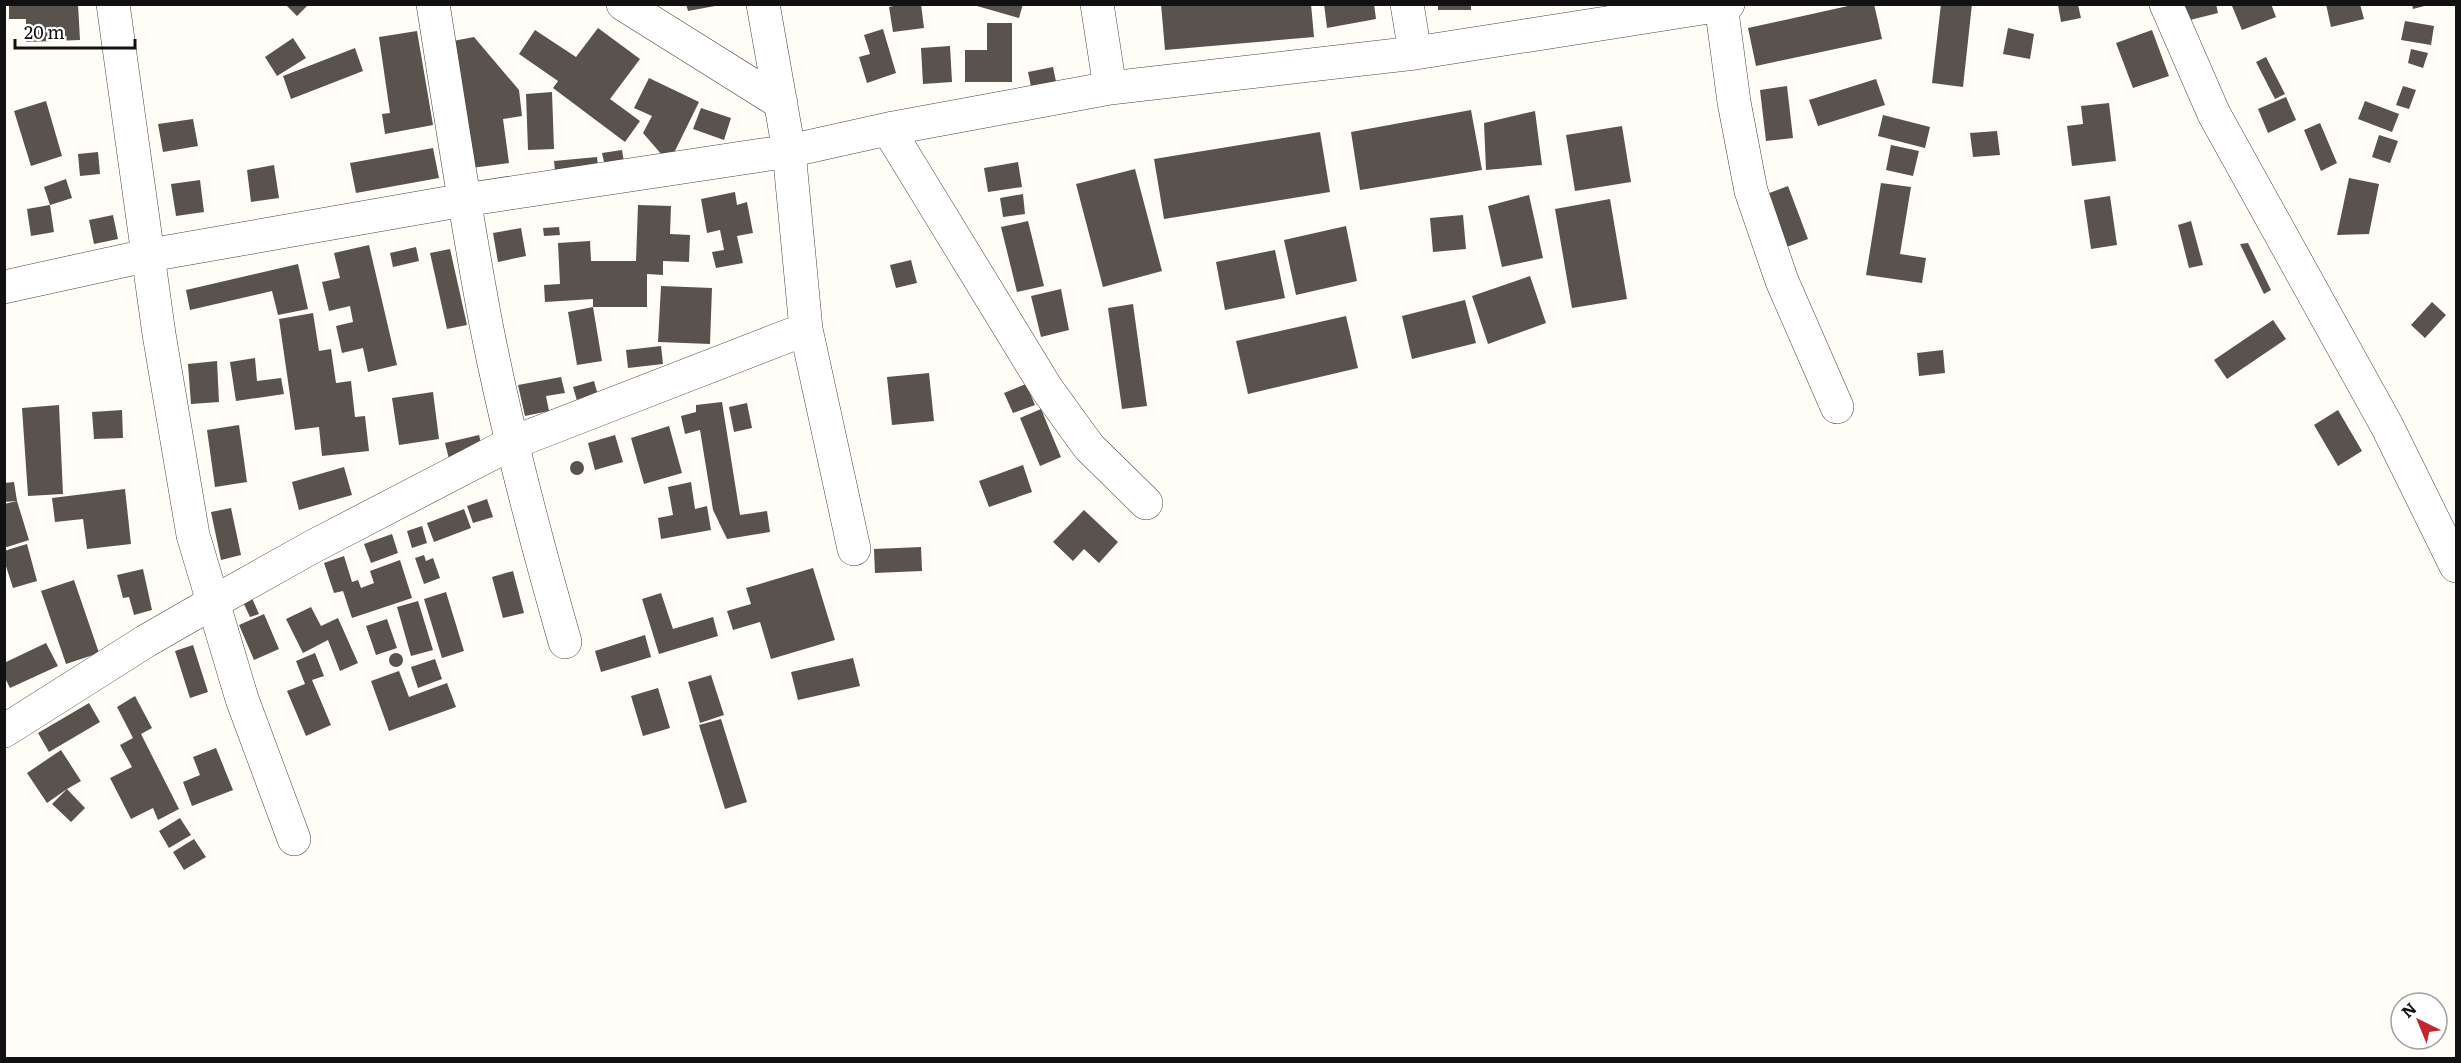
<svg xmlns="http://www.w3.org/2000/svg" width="2461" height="1063" font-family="Literata,serif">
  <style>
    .building { fill: #5a524d }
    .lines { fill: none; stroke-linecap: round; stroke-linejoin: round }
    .street-casing { stroke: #444; stroke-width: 34 }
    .street { stroke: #fff; stroke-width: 33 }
  </style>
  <rect width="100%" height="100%" fill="#fffdf5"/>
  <path class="building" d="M78,4L80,40L26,42V19H9V6Z
    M285,4H309L297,16Z
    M686,4H715V6L688,11Z
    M903,4H921L924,28L893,32L889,7Z
    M970,4H1023L1019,18Z
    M1161,4H1311L1314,37L1165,50Z
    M1324,4H1374L1376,19L1327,28Z
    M1438,4H1471V10H1438Z
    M1857,4H1874L1882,39L1756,66L1748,28Z
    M1941,4H1972L1963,87L1932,83Z
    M2174,4H2216L2218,13L2178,23Z
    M2236,4H2271L2276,17L2242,30L2232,6Z
    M2326,4H2360L2364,19L2331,27Z
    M2412,4H2428V5L2413,9Z
    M2058,5H2078L2081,18L2061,22Z
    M2405,21L2434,26L2431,45L2401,40Z
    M987,23H1012V82H965V50H987Z
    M598,28L640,59L610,99L640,121L625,142L553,88L558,81L519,54L535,30L576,57Z
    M2008,28L2034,34L2030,59L2003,54Z
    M883,29L896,73L867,83L859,57L870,54L864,35Z
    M2152,30L2169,76L2133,88L2116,43Z
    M417,31L433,125L385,134L382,114L390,113L379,37Z
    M474,37L519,90L522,116L503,119L509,163L471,168L453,41Z
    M293,38L306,58L277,76L265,57Z
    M950,46L952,82L923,84L921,48Z
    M355,48L363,71L291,99L283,76Z
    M2411,49L2428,53L2423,68L2408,63Z
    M2266,57L2285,94L2275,99L2256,62Z
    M1053,67L1058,91L1033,96L1028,72Z
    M649,78L699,102L669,163L643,133L652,116L634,108Z
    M1876,79L1885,105L1818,126L1809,100Z
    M1787,86L1793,138L1766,141L1760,90Z
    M2403,86L2416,90L2409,109L2396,105Z
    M552,92L554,149L528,150L526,94Z
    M2286,97L2296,120L2268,133L2258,109Z
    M46,101L62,156L31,166L14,111Z
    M2365,101L2399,114L2392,132L2358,119Z
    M2109,103L2116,161L2072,166L2067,126L2083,124L2081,106Z
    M701,108L731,118L724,140L693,129Z
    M1471,110L1482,170L1360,190L1351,132Z
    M1535,111L1542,165L1486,170L1484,123Z
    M1883,115L1930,127L1925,148L1878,136Z
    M193,119L198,146L163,152L158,124Z
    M2320,123L2337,163L2321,171L2304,130Z
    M1622,126L1631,182L1575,191L1566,135Z
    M1997,131L2000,155L1973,157L1970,133Z
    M1320,132L1330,192L1164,219L1154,159Z
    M2379,135L2398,141L2390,163L2372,157Z
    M1891,145L1919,151L1913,176L1886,170Z
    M433,148L439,178L356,193L350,163Z
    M622,150L625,168L606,171L602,153Z
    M98,152L100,174L80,176L78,154Z
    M597,157L599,176L556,181L554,161Z
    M1018,162L1022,187L988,192L984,168Z
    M274,165L279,198L251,202L247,170Z
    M1135,169L1162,271L1103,287L1076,184Z
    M2349,178L2379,184L2369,234L2337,235Z
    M66,179L72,198L50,205L44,187Z
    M200,180L204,212L176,216L171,184Z
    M1881,183L1911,187L1900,254L1926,258L1922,283L1866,275Z
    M1788,186L1808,239L1776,251L1756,198Z
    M735,192L737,205L747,202L753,233L737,236L743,263L716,268L712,252L724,250L720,230L707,233L701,199Z
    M1023,194L1025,214L1003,217L1000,198Z
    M1529,195L1543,258L1502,267L1488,206Z
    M2110,196L2117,245L2091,249L2084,200Z
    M1610,199L1627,299L1572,308L1555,209Z
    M50,205L54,232L31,236L27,209Z
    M638,205L671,206L670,234L690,235L689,262L663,261V275L647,274V307H593V299L545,302L544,285L560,284L558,243L590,241L591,261H636Z
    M113,215L118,239L94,244L89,220Z
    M1463,215L1466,249L1433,252L1430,218Z
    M1028,221L1044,286L1017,292L1001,227Z
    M2191,221L2203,265L2189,268L2178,225Z
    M1346,226L1357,281L1296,295L1284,240Z
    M559,227L560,235L544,236L543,228Z
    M521,228L526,256L498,262L493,233Z
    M2248,243L2271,290L2264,294L2240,244Z
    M369,245L397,365L368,372L363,348L342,353L336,326L353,322L350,306L329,311L322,282L340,278L334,253Z
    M416,247L419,261L393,267L390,253Z
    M450,249L467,325L447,329L430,253Z
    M1275,250L1285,298L1225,310L1216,262Z
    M911,260L917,283L896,288L890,265Z
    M298,264L308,309L278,315L272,291L190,310L186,290Z
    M1530,276L1546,323L1488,344L1472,296Z
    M661,286L712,288L710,344L658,342Z
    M1061,289L1069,330L1041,337L1031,296Z
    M1465,300L1476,343L1412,359L1402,316Z
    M2432,302L2446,315L2425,338L2411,325Z
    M1133,304L1147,406L1122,409L1108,308Z
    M593,307L602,361L577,365L568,312Z
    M313,313L319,351L331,349L336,383L351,381L355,417L365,416L369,451L322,456L319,427L295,430L279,319Z
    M1346,316L1358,368L1248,394L1236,341Z
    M2273,320L2286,339L2227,379L2214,360Z
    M661,346L663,364L628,368L626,350Z
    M1943,350L1945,373L1919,376L1917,353Z
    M255,358L257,381L281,378L284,394L236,401L230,362Z
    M217,361L219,402L191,404L188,364Z
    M929,373L934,421L892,425L887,377Z
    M561,377L565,393L546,396L549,411L525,416L518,385Z
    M594,381L601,406L580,411L573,387Z
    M1026,384L1035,405L1013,413L1004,393Z
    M433,392L439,439L399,445L392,398Z
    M722,402L740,515L767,511L770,532L727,539L713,510L700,430L685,434L681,416L696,412V405Z
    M747,403L752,428L734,432L729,407Z
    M59,405L63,494L28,496L22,408Z
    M1041,409L1061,457L1040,466L1020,418Z
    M122,410L123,438L94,439L92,412Z
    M2338,410L2362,451L2338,466L2314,425Z
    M239,425L247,482L215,487L207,430Z
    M669,426L682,473L644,484L631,438Z
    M479,435L483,451L449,459L445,443Z
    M615,435L623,462L595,470L588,443Z
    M570 468a7 7 0 1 1 14 0a7 7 0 1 1-14 0Z
    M1023,465L1032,492L989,507L979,481Z
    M344,467L352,495L299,510L292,482Z
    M14,482L17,501L4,502V483Z
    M691,482L695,509L707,506L711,530L661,539L658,518L673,515L668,487Z
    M125,489L131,544L87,549L83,519L55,522L52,498Z
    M487,499L493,517L473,523L467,506Z
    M17,501L29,540L4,548V504Z
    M231,508L241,555L221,560L211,512Z
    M464,509L471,528L434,542L427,523Z
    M1084,510L1118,542L1099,563L1084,549L1073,561L1053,542Z
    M422,526L427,543L412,548L407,531Z
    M392,534L398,553L371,563L364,544Z
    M27,544L37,581L13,588L4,560V551Z
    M921,547L922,571L875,573L874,549Z
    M424,555L426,561L433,558L440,578L424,584L415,558Z
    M344,556L352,582L358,580L361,588L374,583L370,571L400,560L412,598L352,618L343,591L334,593L324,563Z
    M813,568L835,640L771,659L760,622L733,630L727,611L751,604L746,588Z
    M143,569L152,610L134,615L129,597L123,598L117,575Z
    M513,571L524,613L503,618L492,577Z
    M74,580L99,653L66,664L41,591Z
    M446,592L464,651L442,658L424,599Z
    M661,593L673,629L713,617L718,636L659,654L642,599Z
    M252,598L259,614L250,617L243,602Z
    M418,601L433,650L411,656L397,607Z
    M311,607L321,626L338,618L358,663L340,671L328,640L303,653L286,619Z
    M264,614L279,649L254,660L239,625Z
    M387,619L397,648L376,655L366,626Z
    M645,635L651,657L601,672L595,651Z
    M46,643L58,666L10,688L4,676V663Z
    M193,645L208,692L190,698L175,651Z
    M315,653L324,676L312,680L331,725L306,736L287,691L305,684L296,661Z
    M389 660a7 7 0 1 1 14 0a7 7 0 1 1-14 0Z
    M853,658L860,686L798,700L791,672Z
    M435,659L442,679L418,688L411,667Z
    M399,671L409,697L447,683L456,707L389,731L371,681Z
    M711,675L724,715L700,723L688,682Z
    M658,688L670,728L643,736L631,696Z
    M135,696L152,728L141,734L179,809L158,820L153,808L131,819L110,778L132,767L120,745L133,738L117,707Z
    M89,703L100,722L49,752L38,733Z
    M721,719L747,802L725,809L699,725Z
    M216,748L233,790L192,806L183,782L200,775L193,757Z
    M61,750L81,781L67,789L85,808L71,822L52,804L67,789L47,803L27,773Z
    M180,818L191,835L169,848L159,831Z
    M194,839L206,857L184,870L173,852Z"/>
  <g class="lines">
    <defs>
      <path id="street" d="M113,4L159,334L193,535L242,699L294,839
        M433,4C450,111 466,218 486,324C507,431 535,537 565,642
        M623,4L781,103
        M763,4L789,151L806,329L854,549
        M1097,4L1110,88
        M1407,4L1415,53
        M1721,4L1734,102L1751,191L1782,281L1837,407
        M2166,4L2214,114L2387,426L2456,566
        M888,129L1047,389L1089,447L1146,503
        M4,287L150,255L464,200L789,151L888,129L1110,88L1415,53L1728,4
        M4,731L146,641L212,603L312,547L512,443L806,329"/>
    </defs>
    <use href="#street" class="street-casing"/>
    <use href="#street" class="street"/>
  </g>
  <rect width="2461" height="1063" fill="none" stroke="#111111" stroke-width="12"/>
  <g transform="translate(2419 1021) rotate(317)"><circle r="28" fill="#ffffff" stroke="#a0a0a0" stroke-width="1.5"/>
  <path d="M0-4.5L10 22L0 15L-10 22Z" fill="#c4262e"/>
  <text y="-9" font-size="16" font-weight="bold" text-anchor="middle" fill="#111111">N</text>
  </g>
  <path d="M15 39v9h120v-9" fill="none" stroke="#111111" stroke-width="3"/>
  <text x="24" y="39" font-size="18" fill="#111111" stroke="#ffffff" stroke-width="4.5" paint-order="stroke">20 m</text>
</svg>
